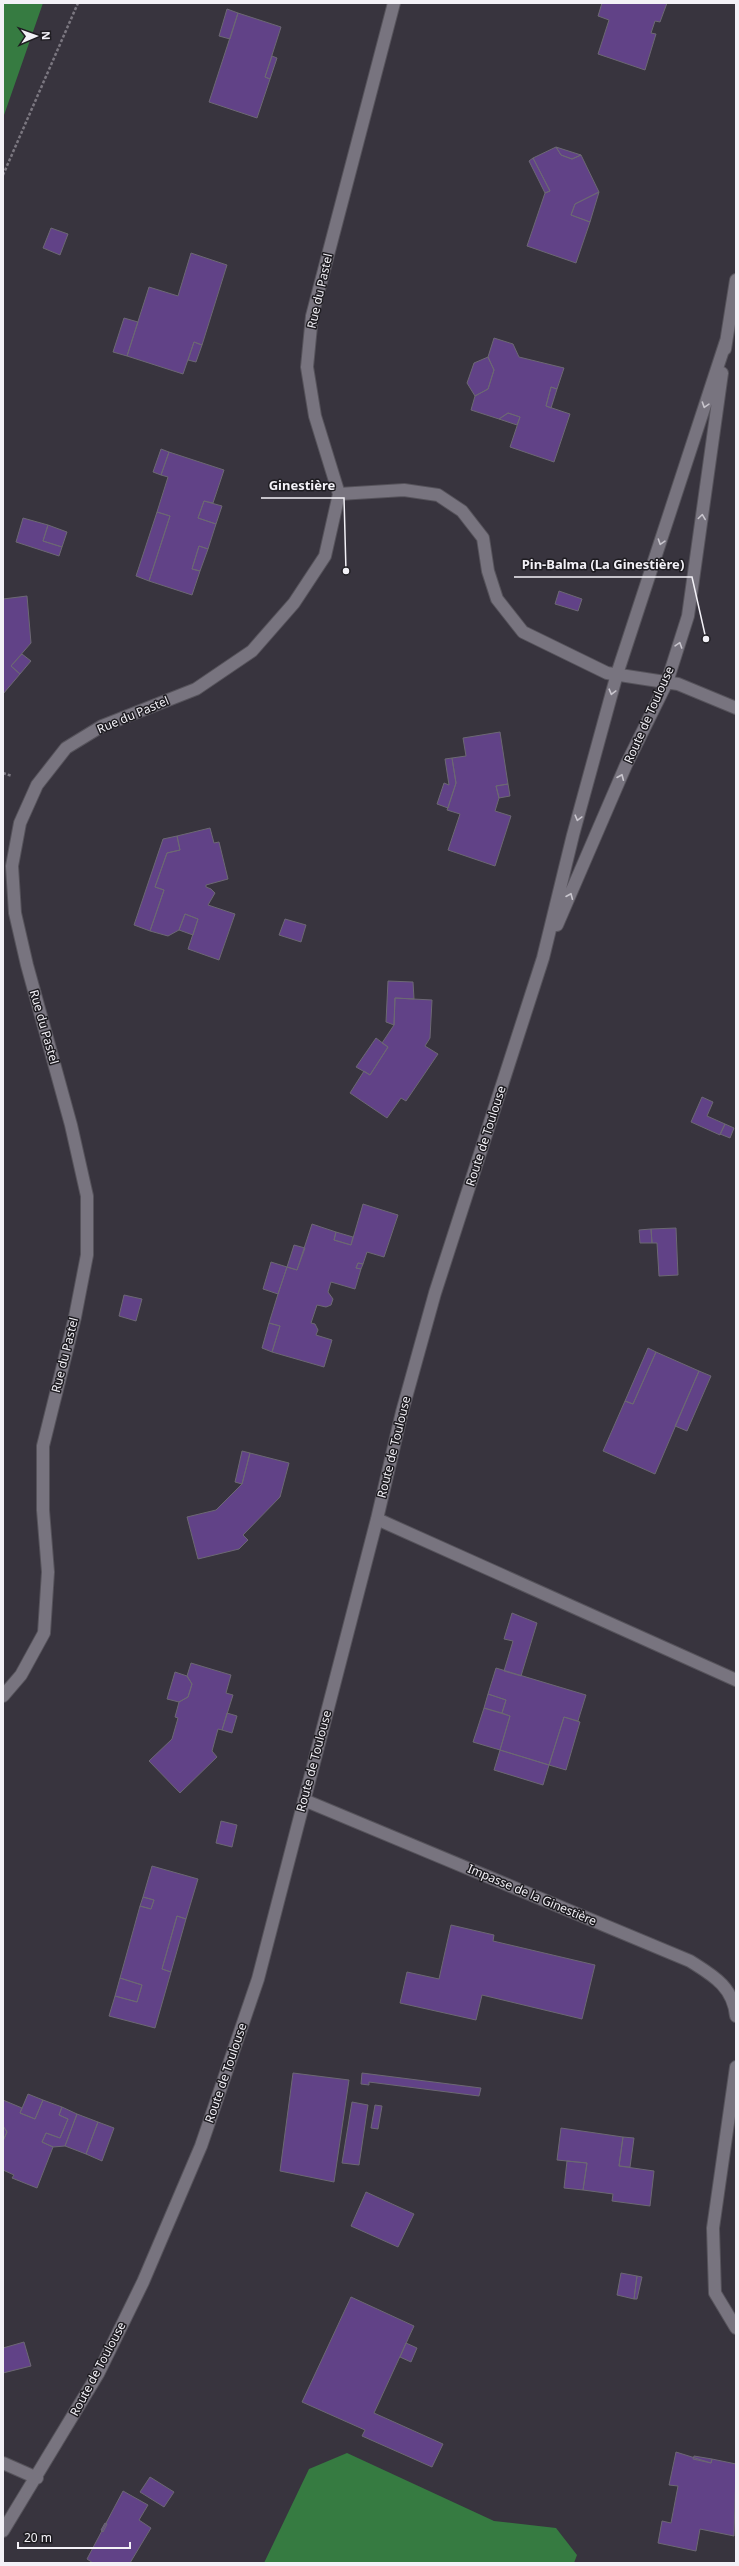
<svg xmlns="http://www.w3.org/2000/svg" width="739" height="2566" font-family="'Noto Sans',sans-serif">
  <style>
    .forest { fill: #367b41 }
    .building { fill: #614287; stroke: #6c6873 }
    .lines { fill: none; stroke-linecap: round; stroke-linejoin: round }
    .minor-casing { stroke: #56535b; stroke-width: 14 }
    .path { stroke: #7b7780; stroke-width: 2.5; stroke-dasharray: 3 2; stroke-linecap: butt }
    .minor { stroke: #78747f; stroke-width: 12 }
    .oneway { stroke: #c8c5cd }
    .labels { text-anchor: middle; stroke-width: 3; stroke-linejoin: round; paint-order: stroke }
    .street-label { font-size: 12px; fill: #f3f1f7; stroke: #1e1c21 }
    .leader { fill: none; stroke: #f3f1f7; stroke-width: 1.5 }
    .callout-dot { fill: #f3f1f7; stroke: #1e1c21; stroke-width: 1.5 }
    .callout-label { font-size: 13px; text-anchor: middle; font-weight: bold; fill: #f3f1f7; stroke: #1e1c21; stroke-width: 3; stroke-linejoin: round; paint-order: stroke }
  </style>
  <rect width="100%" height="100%" fill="#38343e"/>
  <path class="forest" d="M3,3H43L3,118Z
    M347,2453L494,2521L556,2528L577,2555L574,2563H264L309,2469Z"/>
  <path class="building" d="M602,3H667L660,22L655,21L651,33L656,34L645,70L598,54L609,20L598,16Z
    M227,9L238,13L230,39L219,36Z
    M238,13L281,27L265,77L270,79L257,118L209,102Z
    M272,56L277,58L270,79L265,77Z
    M556,147L561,155L572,159L581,155L599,192L575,204L571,215L590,222L576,263L527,246L545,193L550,191L533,158Z
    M556,147L581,155L572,159L561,155Z
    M533,158L550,191L545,193L529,161Z
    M599,192L590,222L571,215L575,204Z
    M51,228L68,234L60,255L43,248Z
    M191,253L227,265L202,345L194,342L183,374L127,356L149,287L178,296Z
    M124,318L138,322L127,356L113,352Z
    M494,338L513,344L519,357L564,368L557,389L551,387L546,406L570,414L554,462L510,447L520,417L508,413L499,419L471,410L475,396L488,389L494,370L488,357Z
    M194,342L202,345L196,362L188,360Z
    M488,357L494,370L488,389L475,396L467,383L474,363Z
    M551,387L557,389L551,408L546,406Z
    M508,413L520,417L517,425L499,419Z
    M161,449L169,452L161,475L153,472Z
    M169,452L224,470L213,503L204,501L198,518L216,524L208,549L199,546L192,569L200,571L192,595L149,581L170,516L157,512L168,477L161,475Z
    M204,501L222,506L216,524L198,518Z
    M157,512L170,516L149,581L136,576Z
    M23,518L48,525L43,541L62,547L59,556L16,542Z
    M48,525L67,532L62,547L43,541Z
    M199,546L208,549L200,571L192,569Z
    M559,591L582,599L578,611L555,604Z
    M27,596L31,643L11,666L20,674L3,694V599Z
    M22,654L31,661L20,674L11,666Z
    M500,732L508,784L496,786L499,798L495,811L511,816L495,866L448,850L460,814L447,810L456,783L452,758L466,756L463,738Z
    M452,758L456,783L448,808L437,804L444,783L449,785L445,759Z
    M508,784L510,796L499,798L496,786Z
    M210,828L214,843L219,842L228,879L206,885V887L211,889L215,893L208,905L235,914L219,960L188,949L198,919L185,914L179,930L168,936L150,931L164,890L155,887L167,853L180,850L177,836Z
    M177,836L180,850L167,853L155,887L164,890L150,931L134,925L163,839Z
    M185,914L198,919L193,935L179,930Z
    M285,919L306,925L301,942L279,935Z
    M388,981L413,982L414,999L395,998L394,1025L386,1022Z
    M395,998L432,1000L430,1038L425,1046L438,1054L406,1101L401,1098L387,1118L350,1093L364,1071L370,1075L388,1047L382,1043L394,1025Z
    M376,1038L388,1047L370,1075L356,1067Z
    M702,1097L713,1102L707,1116L725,1124L720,1135L691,1122Z
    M725,1124L734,1128L730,1138L720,1134Z
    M363,1204L398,1215L384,1257L367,1252L363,1264L358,1263L356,1268L361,1269L355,1289L331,1282L328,1292L333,1299L331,1305L326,1307L317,1305L311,1323L315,1324L318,1330L316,1335L332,1340L324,1367L272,1352L280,1326L269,1323L278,1294L287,1267L297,1270L312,1224L336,1232L334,1240L351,1245Z
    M676,1228L678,1275L659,1276L657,1243H652L651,1229Z
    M651,1229L652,1243H640L639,1230Z
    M336,1232L353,1237L351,1245L334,1240Z
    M294,1245L305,1248L297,1270L287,1267Z
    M271,1262L287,1267L278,1294L263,1289Z
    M358,1263L363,1264L361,1269L356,1268Z
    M124,1295L142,1299L136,1321L119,1316Z
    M269,1323L280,1326L272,1352L262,1348Z
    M648,1348L656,1352L633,1404L625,1401Z
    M656,1352L699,1371L655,1474L603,1451L625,1401L633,1404Z
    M699,1371L711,1376L687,1431L675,1426Z
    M242,1451L250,1453L242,1484L235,1482Z
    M250,1453L289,1463L280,1497L243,1535L248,1540L239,1549L198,1559L187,1517L216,1510L242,1484Z
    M512,1613L537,1623L521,1676L504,1671L513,1641L504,1639Z
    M191,1663L231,1675L226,1693L233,1695L222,1730L218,1729L212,1751L217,1757L180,1793L149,1761L172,1739L178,1718L175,1717L179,1702L188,1697L192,1684L187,1676Z
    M496,1668L586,1695L578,1721L564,1717L549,1765L500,1750L510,1716L502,1713L506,1700L488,1694Z
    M175,1672L187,1676L192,1684L188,1697L179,1702L167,1699Z
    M488,1694L506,1700L502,1713L484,1708Z
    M484,1708L510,1716L500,1750L473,1742Z
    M227,1713L237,1716L232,1733L222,1730Z
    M564,1717L580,1722L566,1770L549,1765Z
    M500,1750L549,1765L543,1785L494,1770Z
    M221,1821L237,1825L232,1847L216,1843Z
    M152,1866L198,1879L186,1919L177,1916L162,1969L171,1972L155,2028L109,2016L115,1996L137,2002L142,1985L120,1978L140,1906L151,1909L154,1900L143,1897Z
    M143,1897L154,1900L151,1909L140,1906Z
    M177,1916L186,1919L171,1972L162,1969Z
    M451,1925L494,1935L493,1941L595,1965L582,2019L482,1995L476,2020L400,2003L407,1972L439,1979Z
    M120,1978L142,1985L137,2002L115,1996Z
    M293,2073L349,2080L334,2182L280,2171Z
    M362,2073L481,2088L479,2096L369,2082V2085L361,2084Z
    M28,2094L43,2100L35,2119L20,2113Z
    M3,2100L22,2108L20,2113L35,2119L43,2100L62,2107L59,2115L68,2119L60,2138L46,2133L42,2142L53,2147L37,2188L12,2178L14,2175L3,2170V2141L7,2132L3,2126Z
    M352,2102L368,2105L359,2165L342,2163Z
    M375,2105L382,2106L378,2129L371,2128Z
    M62,2107L77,2114L65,2146L53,2147L42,2142L46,2133L60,2138L68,2119L59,2115Z
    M77,2114L98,2122L86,2154L65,2146Z
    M98,2122L114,2128L102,2161L86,2154Z
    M3,2126L7,2132L3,2141Z
    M561,2128L623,2137L619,2166L654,2171L650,2206L612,2201L613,2194L583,2190L587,2163L557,2160Z
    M623,2137L634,2138L630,2167L619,2166Z
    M567,2161L587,2163L583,2190L564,2188Z
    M366,2192L414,2214L398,2247L351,2226Z
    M621,2273L637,2276L634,2299L617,2295Z
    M637,2276L642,2277L637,2299H634Z
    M351,2297L414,2326L374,2413L443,2444L432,2467L362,2436L365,2430L302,2402Z
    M24,2342L31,2366L3,2373V2348Z
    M406,2343L417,2348L411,2362L400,2357Z
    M676,2452L711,2463L712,2459L736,2464L734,2536L700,2529L696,2551L658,2543L662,2521L671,2523L678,2486L669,2485Z
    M694,2456L712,2459L711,2463L693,2459Z
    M150,2477L174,2492L164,2507L140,2492Z
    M123,2491L148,2505L139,2520L151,2528L130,2563H93L87,2559Z
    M105,2523L107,2524L103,2532L101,2530Z"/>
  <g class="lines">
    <defs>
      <path id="minor" d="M725,349L736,280
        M339,494L404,490L438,495L462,511L483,538L488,571L497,599L523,632L607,673L678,684L736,708
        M557,925L626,765L667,682L688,616L722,373
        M377,1519L736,1680
        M3,1696L21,1675L44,1633L48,1572L43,1510V1446L75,1317L87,1255V1196L71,1125L27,965L15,913L12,866L20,823L37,785L66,748L102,726L196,689L252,651L294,603L325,556L339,494L315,416L307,367L312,316L394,3
        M304,1800L690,1961C712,1975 733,1986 736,2016
        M736,2067L713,2228L715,2293L736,2328
        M3,2463L37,2478
        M3,2531L98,2374L143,2282L201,2146L258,1979L377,1519L402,1412L435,1293L543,958L573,835L617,674L726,341"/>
    </defs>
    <use href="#minor" class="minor-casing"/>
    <path class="path" d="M3,175L78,3
      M3,773L12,776"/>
    <use href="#minor" class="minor"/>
  </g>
  <defs><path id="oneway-chevron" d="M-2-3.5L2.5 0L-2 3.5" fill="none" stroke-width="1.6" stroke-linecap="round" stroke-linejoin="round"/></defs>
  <g class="oneway">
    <use href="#oneway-chevron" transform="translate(705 405) rotate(108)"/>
    <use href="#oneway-chevron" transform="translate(702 517) rotate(-82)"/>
    <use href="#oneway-chevron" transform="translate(661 542) rotate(108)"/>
    <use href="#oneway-chevron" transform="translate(679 645) rotate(-72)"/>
    <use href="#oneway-chevron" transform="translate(612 692) rotate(105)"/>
    <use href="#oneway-chevron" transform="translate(621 777) rotate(-67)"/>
    <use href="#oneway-chevron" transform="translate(578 818) rotate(105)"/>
    <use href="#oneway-chevron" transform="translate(570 896) rotate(-67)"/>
  </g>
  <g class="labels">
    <g class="street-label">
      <text transform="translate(320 291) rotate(-77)" y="4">Rue du Pastel</text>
      <text transform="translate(133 715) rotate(-23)" y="4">Rue du Pastel</text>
      <text transform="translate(649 715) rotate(-66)" y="4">Route de Toulouse</text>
      <text transform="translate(44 1027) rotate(74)" y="4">Rue du Pastel</text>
      <text transform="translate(486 1136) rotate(-72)" y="4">Route de Toulouse</text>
      <text transform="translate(65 1355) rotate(-76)" y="4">Rue du Pastel</text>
      <text transform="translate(394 1447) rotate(-76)" y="4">Route de Toulouse</text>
      <text transform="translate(314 1761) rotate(-75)" y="4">Route de Toulouse</text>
      <text transform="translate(532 1895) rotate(23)" y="4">Impasse de la Ginestière</text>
      <text transform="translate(226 2073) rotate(-71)" y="4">Route de Toulouse</text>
      <text transform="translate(98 2369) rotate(-62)" y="4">Route de Toulouse</text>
    </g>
  </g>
  <path class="leader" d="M346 571L344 498H261M706 639L692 577H514"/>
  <g class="callout-dot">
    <circle cx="346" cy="571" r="4"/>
    <circle cx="706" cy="639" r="4"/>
  </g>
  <g class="callout-label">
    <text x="302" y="490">Ginestière</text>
    <text x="603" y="569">Pin-Balma (La Ginestière)</text>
  </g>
  <rect width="739" height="2566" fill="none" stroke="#f3f1f7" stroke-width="8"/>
  <g transform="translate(36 36) rotate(88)" stroke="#1e1c21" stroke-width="3" paint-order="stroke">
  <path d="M0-3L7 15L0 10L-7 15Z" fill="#f3f1f7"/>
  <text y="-6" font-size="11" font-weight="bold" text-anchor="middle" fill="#f3f1f7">N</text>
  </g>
  <path d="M18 2542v6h112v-6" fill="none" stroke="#f3f1f7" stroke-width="2"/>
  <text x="24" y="2542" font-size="12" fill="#f3f1f7" stroke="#1e1c21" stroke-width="3" paint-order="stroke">20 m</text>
</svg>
